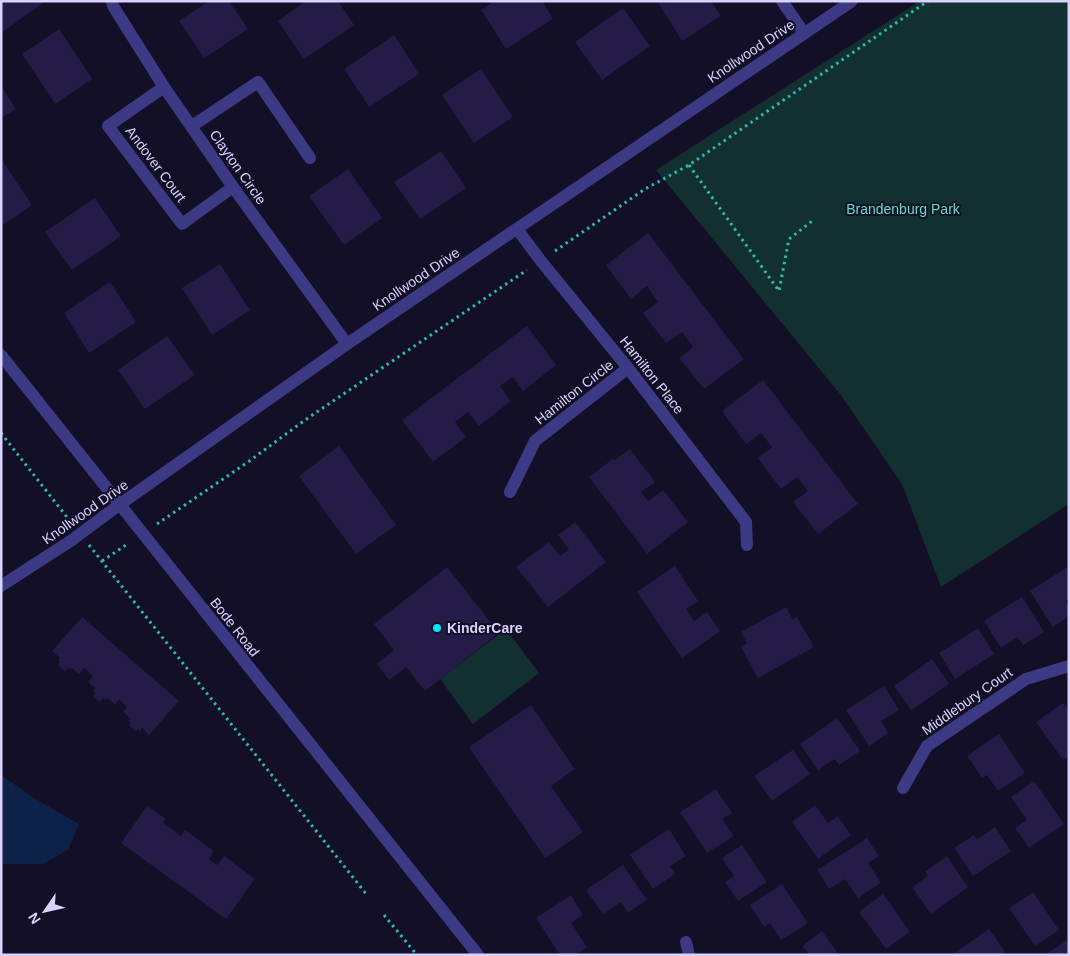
<svg xmlns="http://www.w3.org/2000/svg" width="1070" height="956" font-family="Helvetica,sans-serif">
  <style>
    .green { fill: #12302f }
    .water { fill: #0c2248 }
    .building { fill: #241b47 }
    .lines { fill: none; stroke-linecap: round; stroke-linejoin: round }
    .path { stroke: #2fb8b0; stroke-width: 3; stroke-dasharray: 2.5 4; stroke-linecap: butt }
    .minor { stroke: #3d3a85; stroke-width: 12 }
    .tertiary { stroke: #3d3a85; stroke-width: 12 }
    .poi-dot { fill: #00e5ff; stroke: #130f26; stroke-width: 2 }
    .labels { text-anchor: middle; stroke-width: 4; stroke-linejoin: round; paint-order: stroke }
    .street-label { font-size: 14px; fill: #d9d4ff; stroke: #130f26 }
    .park-label { font-size: 14px; fill: #5fe0c0; stroke: #130f26 }
    .poi-label { font-size: 14px; font-weight: bold; fill: #d9d4ff; stroke: #130f26; text-anchor: start }
  </style>
  <rect width="100%" height="100%" fill="#130f26"/>
  <path class="green" d="M920,1H1069V504L941,587L902,484L840,394L656,170Z
    M506,629L539,673L473,724L440,679Z"/>
  <path class="water" d="M1,775L34,798L79,824L68,850L43,864H1Z"/>
  <path class="building" d="M1,1H46L1,33Z
    M209,1H229L248,29L204,58L179,21Z
    M306,1H338L354,25L304,59L278,21Z
    M495,1H542L553,19L506,49L481,10Z
    M657,1H711L721,16L682,41Z
    M623,8L650,46L602,80L575,42Z
    M59,29L92,79L55,104L22,54Z
    M394,35L419,74L369,107L344,69Z
    M481,69L513,117L474,143L442,95Z
    M1,86L16,109L1,118Z
    M441,151L466,188L420,219L394,182Z
    M1,159L32,205L1,226Z
    M348,169L382,218L344,245L309,196Z
    M95,198L121,236L72,270L45,232Z
    M648,233L744,359L704,389L679,358L693,347L682,332L666,343L643,313L658,302L647,286L631,299L606,265Z
    M220,264L250,310L212,335L182,288Z
    M110,282L136,322L89,353L64,313Z
    M527,326L556,365L523,391L513,377L500,386L511,401L479,426L468,412L455,422L466,437L433,462L402,420Z
    M167,336L195,375L145,409L118,370Z
    M763,380L858,504L818,534L793,502L808,491L797,477L781,489L758,458L772,447L761,433L746,444L722,411Z
    M339,446L396,525L356,554L299,476Z
    M630,449L655,482L641,492L648,501L663,490L688,522L647,554L589,477L614,458L615,460Z
    M575,522L606,562L548,607L516,567L549,542L560,556L569,549L558,535Z
    M675,566L698,601L686,609L694,621L707,612L720,631L682,658L637,592Z
    M1069,566V599L1065,601L1069,607V616L1053,627L1030,591Z
    M447,567L499,633L425,691L406,667L389,680L377,664L394,650L374,624Z
    M1022,597L1044,632L1023,645L1018,637L1001,648L984,621Z
    M786,607L793,620L797,617L814,647L758,678L741,647L747,643L741,632Z
    M82,617L179,701L149,735L142,728L140,731L138,729L135,731L129,725L131,723L129,721L131,719L123,712L127,707L119,699L115,705L107,698L105,700L103,698L100,702L93,696L96,693L93,691L95,688L88,682L93,676L84,668L79,674L72,668L70,670L68,668L65,671L58,665L60,662L58,660L60,658L52,651Z
    M978,628L994,654L955,679L939,653Z
    M932,659L949,684L911,710L894,686Z
    M884,686L899,710L881,721L888,733L869,746L846,710Z
    M1063,703L1069,711V756L1063,760L1036,722Z
    M531,705L575,769L551,786L583,832L545,858L469,747Z
    M837,718L860,751L839,765L835,759L818,770L800,744Z
    M999,734L1025,773L998,791L987,775L982,778L967,756Z
    M793,750L810,774L772,801L754,776Z
    M1034,781L1064,824L1029,848L1015,828L1027,820L1011,797Z
    M716,789L732,813L722,819L734,836L707,853L680,812Z
    M815,805L828,823L838,816L851,835L818,859L792,822Z
    M147,806L166,819L163,823L181,836L185,830L214,851L209,859L217,865L224,856L255,879L226,919L121,843Z
    M995,827L1011,851L973,876L954,848L974,835L977,839Z
    M669,829L686,856L670,866L675,874L653,889L630,855Z
    M867,838L879,856L868,863L881,883L858,898L845,879L829,889L817,870Z
    M742,845L767,882L738,901L725,882L734,876L722,858Z
    M947,856L968,887L931,914L912,887L928,876L925,872Z
    M623,865L647,900L628,913L621,902L603,914L586,890Z
    M782,884L808,923L781,940L770,923L764,927L750,905Z
    M1033,892L1059,930L1035,946L1009,908Z
    M883,894L910,932L886,949L859,912Z
    M571,895L583,915L571,923L587,947L576,955H560L536,918Z
    M989,929L1005,952L1002,955H951Z
    M822,931L839,955H805L808,953L802,946Z
    M1067,940L1069,955H1045Z"/>
  <g class="lines">
    <path class="path" d="M689,165L779,291L789,239L812,221
      M555,251L645,189L689,165L928,1
      M1,433L70,521
      M157,524L248,462L305,420L527,270
      M89,545L367,895
      M102,561L129,543
      M384,915L417,955"/>
    <path class="minor" d="M112,1L113,6L164,87L233,187L347,344
      M782,1L804,33
      M164,87L108,126L182,224L233,187
      M192,126L258,82L310,158
      M517,229L541,261L628,368L746,522L747,545
      M510,492L535,441L628,368
      M903,788L927,746L1026,679L1069,666
      M686,942L689,955"/>
    <path class="tertiary" d="M1,355L478,955
      M1,586L72,540L119,505L347,344L852,1"/>
  </g>
  <circle class="poi-dot" cx="437" cy="628" r="5"/>
  <g class="labels">
    <g class="street-label">
      <text transform="translate(751 51) rotate(-34)" y="5">Knollwood Drive</text>
      <text transform="translate(156 164) rotate(53)" y="5">Andover Court</text>
      <text transform="translate(238 167) rotate(55)" y="5">Clayton Circle</text>
      <text transform="translate(416 279) rotate(-34)" y="5">Knollwood Drive</text>
      <text transform="translate(652 375) rotate(52)" y="5">Hamilton Place</text>
      <text transform="translate(574 392) rotate(-38)" y="5">Hamilton Circle</text>
      <text transform="translate(85 512) rotate(-35)" y="5">Knollwood Drive</text>
      <text transform="translate(235 627) rotate(52)" y="5">Bode Road</text>
      <text transform="translate(967 701) rotate(-35)" y="5">Middlebury Court</text>
    </g>
    <g class="park-label">
      <text x="903" y="214">Brandenburg Park</text>
    </g>
    <g class="poi-label">
      <text x="447" y="633">KinderCare</text>
    </g>
  </g>
  <rect width="1070" height="956" fill="none" stroke="#d9d4ff" stroke-width="5"/>
  <g transform="translate(45 911) rotate(236)" stroke="#130f26" stroke-width="4" paint-order="stroke">
  <path d="M0-4L9 19L0 12L-9 19Z" fill="#d9d4ff"/>
  <text y="-8" font-size="14" font-weight="bold" text-anchor="middle" fill="#d9d4ff">N</text>
  </g>
</svg>
